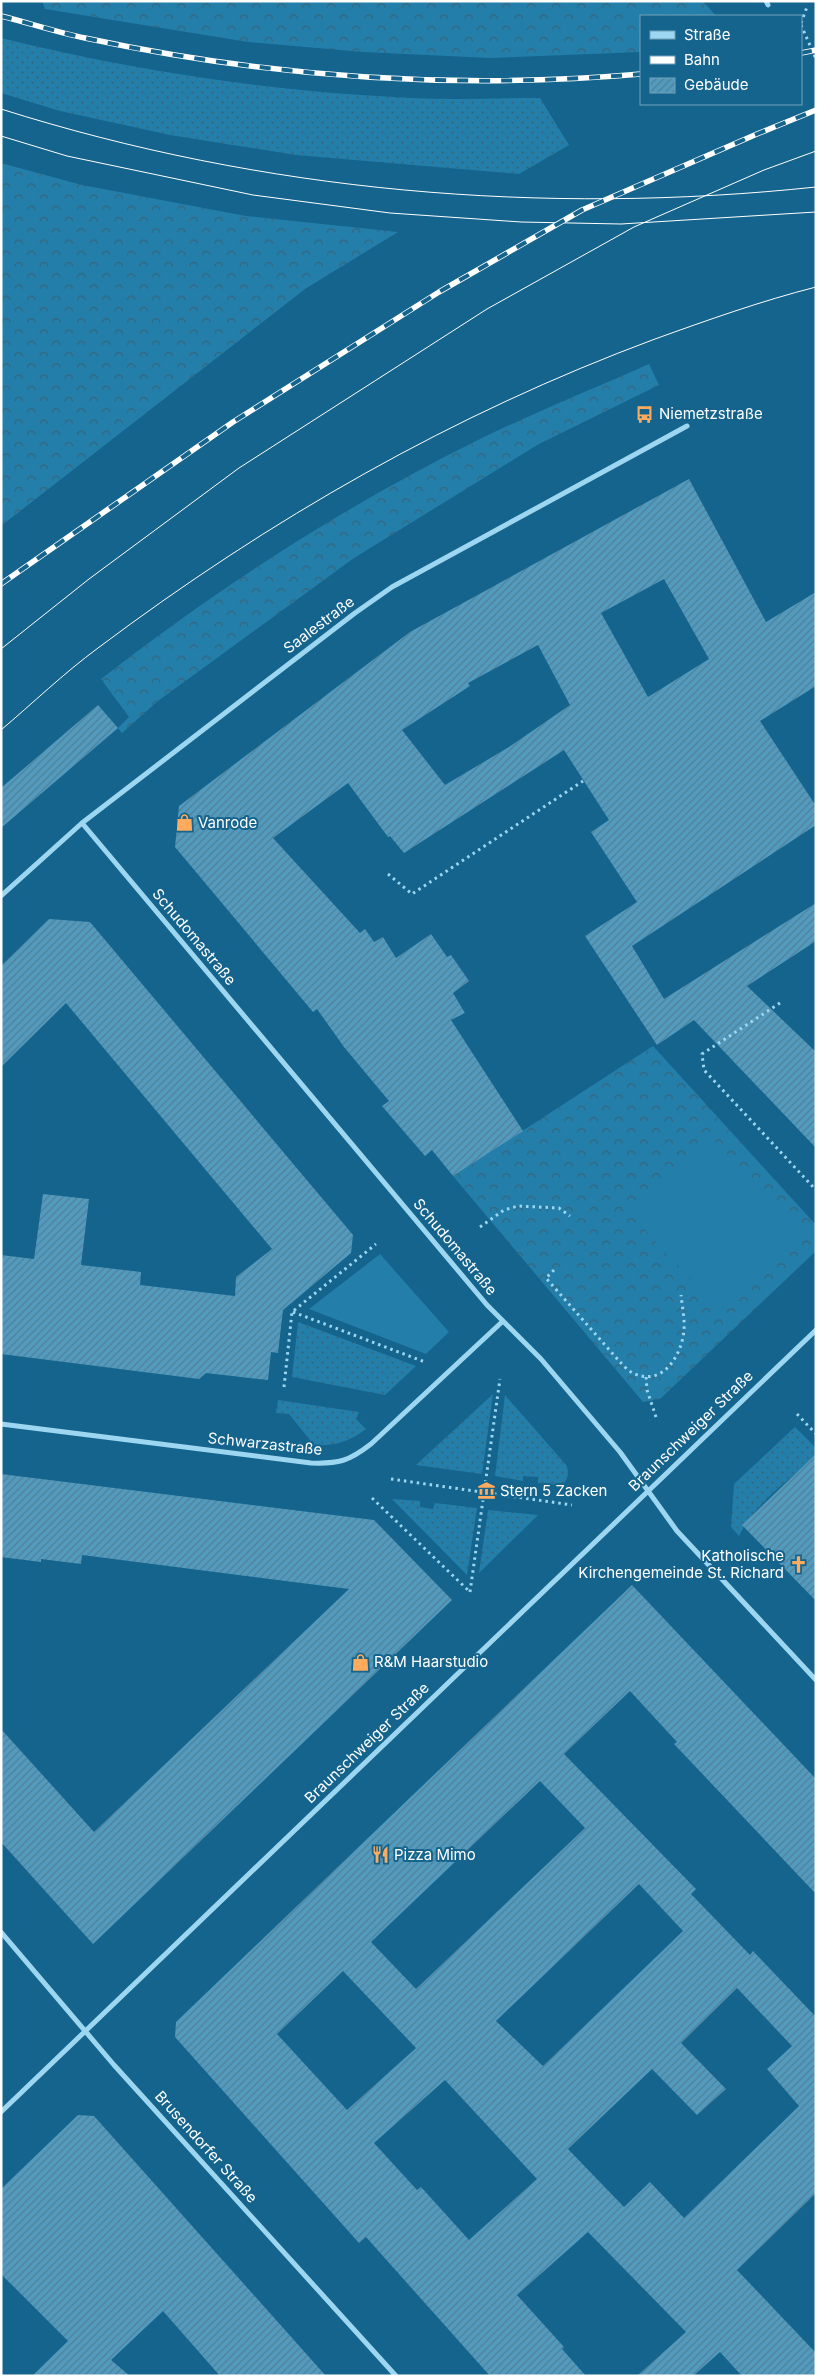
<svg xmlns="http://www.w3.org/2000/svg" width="817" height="2377" font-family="Inter,sans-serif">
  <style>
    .grass { fill: url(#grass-dots) }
    .forest { fill: url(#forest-crowns) }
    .garden { fill: #237eaa }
    .building { fill: url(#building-hatch); fill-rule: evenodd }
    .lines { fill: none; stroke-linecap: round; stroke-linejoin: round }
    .path { stroke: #9dd6f0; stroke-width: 3; stroke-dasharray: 2.5 4; stroke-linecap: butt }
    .street { stroke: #9dd6f0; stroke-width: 5 }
    .tram { stroke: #fff; stroke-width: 1 }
    .rail-casing { stroke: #fff; stroke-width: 5.5 }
    .rail { stroke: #14648d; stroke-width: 4; stroke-dasharray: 11; stroke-linecap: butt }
    .labels { text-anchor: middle; stroke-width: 4; stroke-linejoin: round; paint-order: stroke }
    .poi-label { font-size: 15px; fill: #fff; stroke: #14648d; text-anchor: start }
    .street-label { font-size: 15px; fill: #fff; stroke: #14648d }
  </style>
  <defs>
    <pattern id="grass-dots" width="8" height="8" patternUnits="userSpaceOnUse" patternTransform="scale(1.25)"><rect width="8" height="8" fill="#237eaa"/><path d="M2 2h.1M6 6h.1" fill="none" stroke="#38657b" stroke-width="1.8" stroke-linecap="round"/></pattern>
    <pattern id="forest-crowns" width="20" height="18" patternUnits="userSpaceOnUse" patternTransform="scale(1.25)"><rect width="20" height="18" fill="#237eaa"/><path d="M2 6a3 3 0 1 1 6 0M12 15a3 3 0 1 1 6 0" fill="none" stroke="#38657b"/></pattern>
    <pattern id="building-hatch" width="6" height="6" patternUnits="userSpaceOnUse" patternTransform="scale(1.25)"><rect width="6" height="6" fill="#539bbe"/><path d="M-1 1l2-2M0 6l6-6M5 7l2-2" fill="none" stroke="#517f96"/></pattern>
  </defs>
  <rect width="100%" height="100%" fill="#14648d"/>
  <path class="grass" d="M1,38C135,71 274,92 412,98C454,100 497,98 540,98L569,145L519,174L296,155L170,135L60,111L1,93Z
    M298,1322L416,1366L385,1395L292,1377Z
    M493,1394L482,1474L416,1465Z
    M505,1395L567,1466C569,1474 568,1480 562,1485L538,1483V1477L523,1476V1481L495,1476Z
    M278,1400L359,1412L356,1419L366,1429C349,1442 335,1446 314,1445L289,1414L276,1413Z
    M795,1427L816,1448V1458C790,1477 752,1507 739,1536L731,1527L734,1484Z
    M392,1499L420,1501V1507L433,1509L435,1503L477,1508L467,1575Z
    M488,1510L538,1515L479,1573Z"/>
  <path class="forest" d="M42,1H703L716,16H641V52L490,58L363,52L248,42L45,9Z
    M1,163L82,185L246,216L398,232L305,289L1,526Z
    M649,364L659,385L539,444L354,558L158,701L122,733L118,728L129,717L101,679C219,587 346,505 480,439C535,412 593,389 649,364Z
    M653,1046L816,1225V1251L660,1399L643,1402L453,1176Z"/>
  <path class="garden" d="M709,1136L803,1234L722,1311L637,1222L638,1203Z
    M380,1254L449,1332L426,1354L309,1309Z"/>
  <path class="building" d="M689,479L766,622L816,592V686L760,721L816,806V825L632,946L664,999L816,903V941L747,986L816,1052V1148L694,1020L657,1045L585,936L637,902L591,832L609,820L564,750L404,853L390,836L388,837L348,783L273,838L360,933L365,929L374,942L383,937L396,958L431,934L447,957L451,955L469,981L453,993L465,1013L451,1020L523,1131L453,1176L432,1150L425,1156L382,1106L389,1101L344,1047L317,1009L313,1012L175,847L179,806L410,632ZM664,579L709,659L648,697L601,613ZM538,645L570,705L509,747L445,785L402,730L470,686L468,683Z
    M98,705L118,728L1,828V788Z
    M49,919L90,922L353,1235L351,1253L283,1310L278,1353L271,1352L268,1380L206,1373L199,1379L1,1354V1255L34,1259L43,1194L89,1199L81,1265L141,1272L140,1285L235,1296L236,1277L272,1249L66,1003L1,1067V966Z
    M816,1454V1601L742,1525Z
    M1,1474L374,1520L452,1600L93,1944L1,1842V1729L94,1832L349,1589L82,1555L81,1564L41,1559V1562L1,1557Z
    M632,1585L816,1779V1894L674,1744L677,1742L630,1691L564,1754L696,1889L691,1894L750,1955L753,1951L816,2017V2193L737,2270L816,2353V2376H742L720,2352L693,2376H637L686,2332L588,2232L517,2295L564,2347L562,2349L586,2376H490L366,2237L359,2243L175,2037L176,2022ZM540,1781L585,1828L416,1989L371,1942ZM639,1884L683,1931L543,2066L496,2021ZM343,1971L416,2048L347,2110L277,2034ZM737,1988L792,2046L767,2069L799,2106L684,2218L650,2182L624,2207L568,2149L652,2069L697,2115L726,2089L681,2043ZM445,2080L537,2179L469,2240L421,2187L417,2190L374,2143Z
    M78,2115L94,2116L326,2376H220L163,2311L111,2360L130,2376H32L68,2341L1,2274V2189Z"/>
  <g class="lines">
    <path class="path" d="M801,23L807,7
      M801,25L816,59
      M388,874L412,894L583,781
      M780,1003L702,1054L704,1070L816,1190
      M480,1227L504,1210L518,1206L559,1208L570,1216
      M554,1270L546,1278L620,1362C624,1366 629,1372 635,1374C664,1386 682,1354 684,1330C685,1319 682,1306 681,1295
      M293,1312L425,1362
      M646,1377L647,1390L657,1420
      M284,1387L292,1312L376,1244
      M797,1414L816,1434
      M391,1479L572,1505
      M372,1498L470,1592
      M470,1592L500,1379"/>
    <path class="street" d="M766,1L768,5
      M82,823L487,1305L541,1359L620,1452L677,1531L816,1680
      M1,896L82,823L355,613L392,587L687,426
      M1,1424L311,1463C339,1464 349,1461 371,1444L503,1321
      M1,1932L114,2065L396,2376
      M1,2112L816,1330"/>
    <path class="tram" d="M1,109C263,192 543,216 816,187
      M1,136L67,156L253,195L390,213L521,222L621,224L816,212
      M1,649L89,579L239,468L487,309L634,227L764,170L816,151
      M1,730C33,703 64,673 98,648C270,519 453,414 655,339C708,320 761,301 816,287"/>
    <defs>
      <path id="rail" d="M1,16C29,23 57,32 85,38C268,77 455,90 641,74
        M801,53L816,50
        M1,584L233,422L439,292L582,210L757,134L816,110"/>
    </defs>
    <use href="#rail" class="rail-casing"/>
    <use href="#rail" class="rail"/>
  </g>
  <defs>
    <symbol id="bus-bare" viewBox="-9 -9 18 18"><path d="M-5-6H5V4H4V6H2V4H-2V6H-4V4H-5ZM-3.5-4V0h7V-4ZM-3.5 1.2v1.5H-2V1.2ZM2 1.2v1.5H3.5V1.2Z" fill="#ffab5d" stroke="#14648d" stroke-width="2.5" paint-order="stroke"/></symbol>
    <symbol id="shop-bare" viewBox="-9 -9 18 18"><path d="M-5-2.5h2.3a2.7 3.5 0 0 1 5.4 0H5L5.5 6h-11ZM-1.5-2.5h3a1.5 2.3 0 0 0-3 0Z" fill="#ffab5d" stroke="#14648d" stroke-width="2.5" paint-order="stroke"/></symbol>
    <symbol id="museum-bare" viewBox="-9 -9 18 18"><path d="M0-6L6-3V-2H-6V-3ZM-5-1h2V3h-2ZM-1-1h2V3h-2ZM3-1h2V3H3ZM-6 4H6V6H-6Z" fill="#ffab5d" stroke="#14648d" stroke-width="2.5" paint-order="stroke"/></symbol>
    <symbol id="church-bare" viewBox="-9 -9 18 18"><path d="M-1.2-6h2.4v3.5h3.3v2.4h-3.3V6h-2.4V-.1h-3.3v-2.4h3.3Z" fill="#ffab5d" stroke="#14648d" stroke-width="2.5" paint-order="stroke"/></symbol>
    <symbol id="restaurant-bare" viewBox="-9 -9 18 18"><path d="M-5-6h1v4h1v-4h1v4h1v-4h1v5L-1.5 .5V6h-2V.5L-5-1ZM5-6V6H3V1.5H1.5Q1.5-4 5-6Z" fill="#ffab5d" stroke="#14648d" stroke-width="2.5" paint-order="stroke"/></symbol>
  </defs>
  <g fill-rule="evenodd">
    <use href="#bus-bare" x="632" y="402" width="25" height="25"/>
    <use href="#shop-bare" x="172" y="810" width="25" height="25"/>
    <use href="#museum-bare" x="474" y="1478" width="25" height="25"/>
    <use href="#church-bare" x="786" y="1552" width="25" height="25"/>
    <use href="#shop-bare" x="348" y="1650" width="25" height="25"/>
    <use href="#restaurant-bare" x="368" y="1842" width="25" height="25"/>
  </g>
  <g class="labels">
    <g class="poi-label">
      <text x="659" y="419">Niemetzstraße</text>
      <text x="198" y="828">Vanrode</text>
      <text x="500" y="1496">Stern 5 Zacken</text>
      <text x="784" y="1561" text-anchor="end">Katholische<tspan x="784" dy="17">Kirchengemeinde St. Richard</tspan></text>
      <text x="374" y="1667">R&amp;M Haarstudio</text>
      <text x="394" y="1860">Pizza Mimo</text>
    </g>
    <g class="street-label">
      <text transform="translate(319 625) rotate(-37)" y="5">Saalestraße</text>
      <text transform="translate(194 937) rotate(50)" y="5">Schudomastraße</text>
      <text transform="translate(455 1247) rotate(50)" y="5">Schudomastraße</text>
      <text transform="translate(691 1431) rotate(-44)" y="5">Braunschweiger Straße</text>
      <text transform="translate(265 1444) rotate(6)" y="5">Schwarzastraße</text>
      <text transform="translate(367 1743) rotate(-44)" y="5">Braunschweiger Straße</text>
      <text transform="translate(206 2147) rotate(48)" y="5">Brusendorfer Straße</text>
    </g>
  </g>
  <rect width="817" height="2377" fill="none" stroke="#ffffff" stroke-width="5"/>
  <rect x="640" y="15" width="162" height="90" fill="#14648d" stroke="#72a2bb"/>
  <rect x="650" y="31" width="25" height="8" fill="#9dd6f0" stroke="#72a2bb"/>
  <text x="684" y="40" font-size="15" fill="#ffffff">Straße</text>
  <rect x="650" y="56" width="25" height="8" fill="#ffffff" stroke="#72a2bb"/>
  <text x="684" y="65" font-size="15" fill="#ffffff">Bahn</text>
  <rect x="650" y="78" width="25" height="15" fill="url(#building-hatch)" stroke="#72a2bb"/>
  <text x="684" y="90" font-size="15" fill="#ffffff">Gebäude</text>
</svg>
